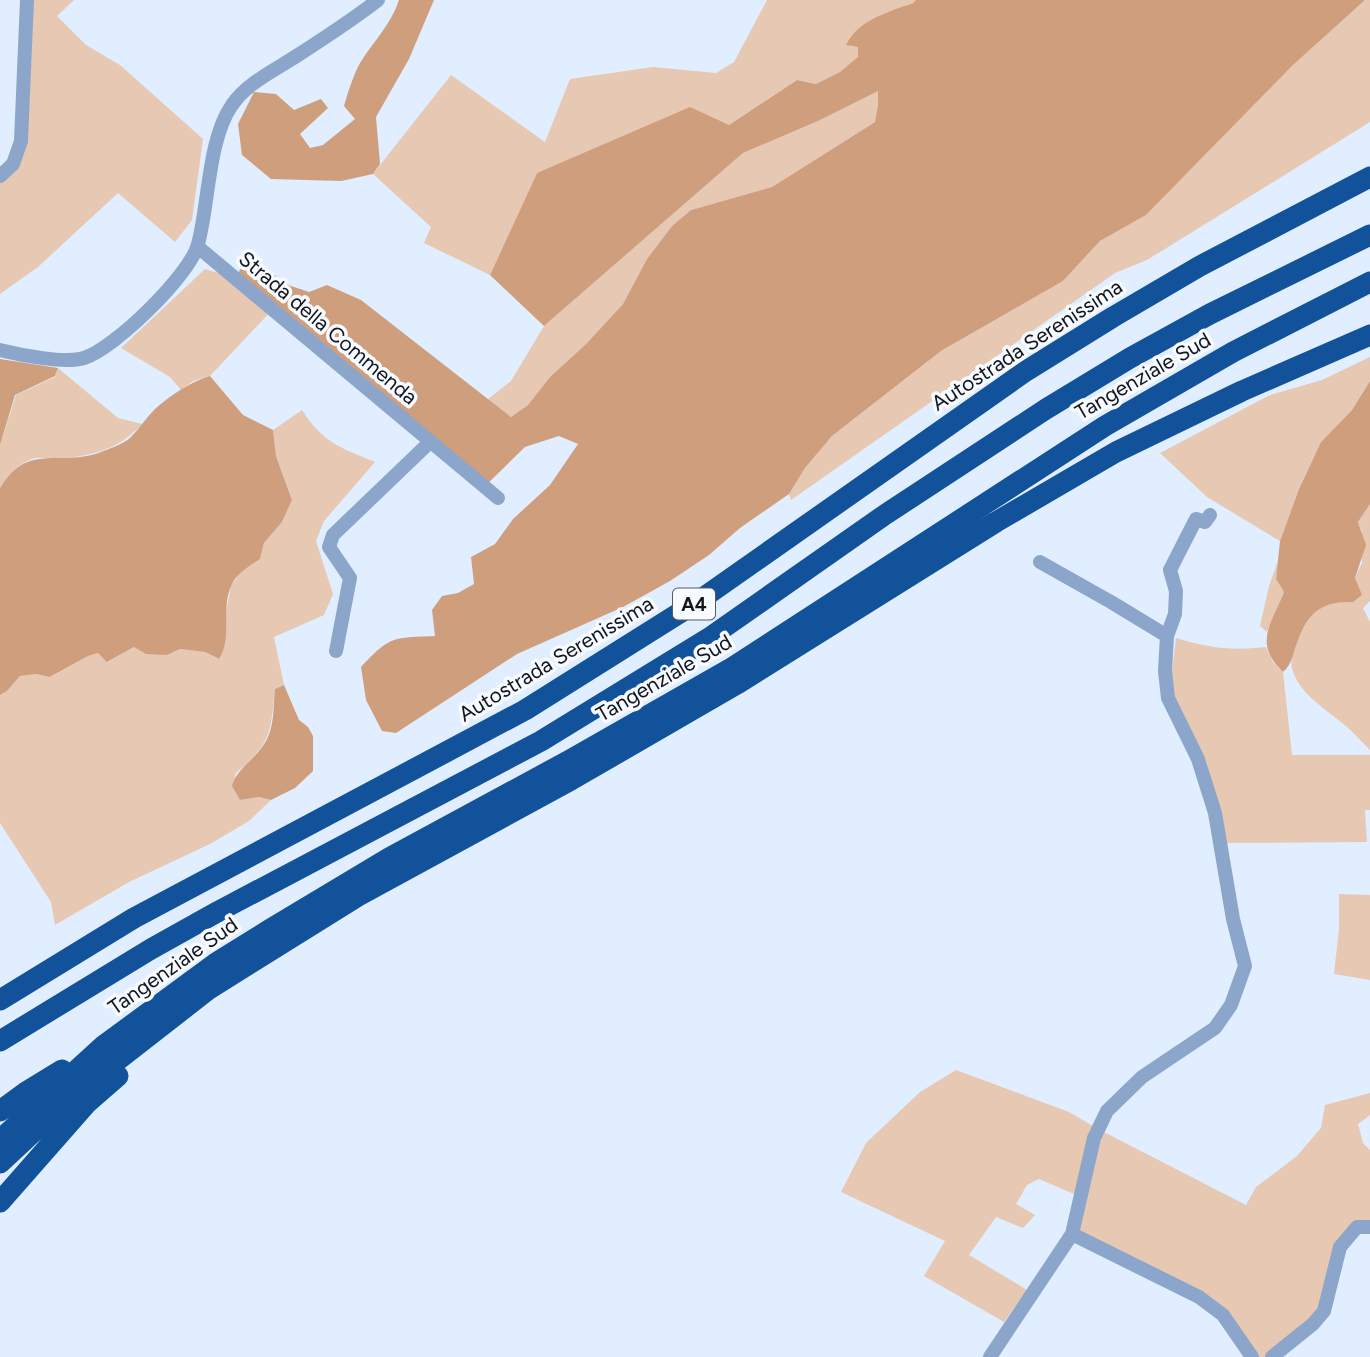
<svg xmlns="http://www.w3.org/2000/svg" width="1370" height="1357" font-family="Figtree,sans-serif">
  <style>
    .green { fill: #e7c8b2 }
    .forest { fill: #cf9f7d }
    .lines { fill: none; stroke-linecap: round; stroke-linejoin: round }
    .street { stroke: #8ba6ca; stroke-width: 14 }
    .highway { stroke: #11529b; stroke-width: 21 }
    .labels { text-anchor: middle; stroke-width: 7; stroke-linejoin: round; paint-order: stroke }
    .shield { fill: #f7fafe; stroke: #565a61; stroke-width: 2 }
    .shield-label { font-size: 19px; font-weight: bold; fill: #11161e }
    .street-label { font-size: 21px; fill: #11161e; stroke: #f7fafe }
  </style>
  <rect width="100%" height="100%" fill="#e0eeff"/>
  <path class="green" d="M27,0H74L57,16L86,45L120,65L203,139L192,220L175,242L118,193L38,267L0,294V176L13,164Z
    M767,0H916L913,3L880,15L859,47L858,58L840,72L816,84L797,80L729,125L537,173L490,275L424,243L431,227L373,174L451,75L545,142L570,79L653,67L716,73L734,62Z
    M1365,0H1370V122L1147,260L1115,273L791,500L789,494L805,468L832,436L941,351L1063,281L1100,241L1146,215L1292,66Z
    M878,90V105L875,122L772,187L691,210L672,226L647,259L623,304L587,343L550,377L528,405L511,417L487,400L511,381L544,326L743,153L818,121Z
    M205,269L236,278L273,309L210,376L193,381L181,390L170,377L121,348Z
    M1370,357V381L1352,410L1321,442L1299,489L1280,541L1207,497L1160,453L1270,395L1322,380Z
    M58,368L118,418L142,424C118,450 94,455 59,459C50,460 39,456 32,459C18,464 7,476 0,488V445L16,395L55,377Z
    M302,410C323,443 341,448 375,462L324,521L316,541L333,594L324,615L274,637L284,685L275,689C270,736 272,741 235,774L240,800L259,797L271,800L249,821L210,844L129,882L55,925L51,902L0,823V695L7,691L20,676L36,674L51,677L88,656L98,653L108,662L134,647L167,655L180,649L205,652L218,659L231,585L241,572L260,559L264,543L282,522L292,500L276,456L273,430Z
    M1370,504V601L1363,608L1370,622V750C1362,742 1355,734 1347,727C1329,711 1298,694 1292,668C1289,656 1298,638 1303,627C1313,606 1332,601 1353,602L1357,587L1355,578L1362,563V531L1358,522Z
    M1278,561L1276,579L1284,592L1267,632L1260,626L1269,586Z
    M1176,638C1209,648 1231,651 1266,647L1273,662L1283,672L1292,755H1370V810H1365L1367,842L1227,843L1207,763L1176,704L1171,679Z
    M1339,894L1370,895V980L1334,974L1339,929Z
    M956,1070L1069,1112L1098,1129L1246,1205L1256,1187L1297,1156L1321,1128L1325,1105L1370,1093V1115L1358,1124L1363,1143L1370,1150V1227L1340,1247L1324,1311L1272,1357H1252L1223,1315L1072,1234L1081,1197L1039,1179L1027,1185L1016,1204L1035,1215L1023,1228L996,1217L969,1255L1027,1290L1004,1322L924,1276L945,1241L841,1192L866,1143L920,1092Z"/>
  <path class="forest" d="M399,0H434L409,59L376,117L380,164L373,174L341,181L271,179L242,155L238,124L254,92L276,94L294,110L321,99L328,108L300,134L310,148L323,145L355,119L344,106C348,92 353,76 360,63C373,42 392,23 399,0Z
    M916,0H1365L1292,66L1146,215L1100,241L1063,281L941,351L832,436L805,468L789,494L740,528L709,555L670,581L623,607L517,654L396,733L382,731L366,700L361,667C391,635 393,638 435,636L432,610L442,596L458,593L474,584L471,557L495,544L513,519L550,485L578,444L559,436L525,447L484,487L236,279L241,267L266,269L288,285L309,292L327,285L361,300L511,417L528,405L550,377L587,343L623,304L647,259L672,226L691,210L772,187L875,122L878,105V91L818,121L743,153L544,326L490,275L537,173L690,107L729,125L797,80L816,84L840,72L858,57V47L846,45C858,20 888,12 913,3Z
    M0,359L58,368L55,376L15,395L0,445Z
    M210,376L243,415L273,430L276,456L292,500L282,522L264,543L260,559C250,566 237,573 232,584C220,608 233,637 219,659L205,652L180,649L167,655L146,654L134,647L107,662L98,653L88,656L50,677L36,674L20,676L7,691L0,695V488C29,441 58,468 101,452C109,449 123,444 130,438C139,429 146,418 155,409C171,395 190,382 210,376Z
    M1370,381V504L1358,522L1366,545L1355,578L1362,595L1353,602C1321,601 1307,613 1297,643C1292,655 1293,663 1283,672C1253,643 1271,625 1284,592L1276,579L1280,541L1299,489L1321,442L1352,410Z
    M284,685L299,720L308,727L313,736V771L295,788L271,800L259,797L240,800L232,786C237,769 252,761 262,747C275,731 273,709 275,689Z"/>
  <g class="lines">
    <path class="street" d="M0,176L13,164L21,141L27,0
      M198,247L498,498
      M0,350C20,355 65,364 84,358C114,349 191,274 198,244C209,204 208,139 232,105C246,84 273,71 295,57C323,39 351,21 378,0
      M1040,562L1111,602L1167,636
      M336,651L350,578L329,547L333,535L430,442
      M1072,1234L1199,1297L1223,1315L1252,1357
      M990,1357L1072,1234L1094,1138L1107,1111L1142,1077L1215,1028L1231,1005L1245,966L1233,919L1215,813L1198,759L1168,698L1165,671L1167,636L1175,614L1176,591L1170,570L1196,519L1205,522L1210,515
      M1272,1357L1313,1324L1324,1311L1340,1247L1357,1227H1370"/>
    <path class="highway" d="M0,1000L134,918L525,710L697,602L1026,371L1113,317L1200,266L1370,177
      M0,1041L151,949L219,911L541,741L709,638L886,514L1046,409L1130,358L1210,314L1370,235
      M0,1111L26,1092L62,1070
      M0,1140L103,1046L216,963L269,930L389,858L570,760L730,669L1105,426L1233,352L1370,282
      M0,1163L73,1095L209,989L358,896L571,780L737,684L996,522L1116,452L1242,391L1370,335
      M0,1202L87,1103L118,1076"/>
  </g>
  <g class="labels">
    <rect class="shield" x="673" y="588.5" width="42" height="31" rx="5"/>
    <g class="shield-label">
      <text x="694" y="611">A4</text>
    </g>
    <g class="street-label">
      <text transform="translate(328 328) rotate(40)" y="7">Strada della Commenda</text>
      <text transform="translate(1027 345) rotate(-33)" y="7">Autostrada Serenissima</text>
      <text transform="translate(1143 376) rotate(-30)" y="7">Tangenziale Sud</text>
      <text transform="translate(556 659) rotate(-31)" y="7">Autostrada Serenissima</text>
      <text transform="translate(664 678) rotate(-30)" y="7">Tangenziale Sud</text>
      <text transform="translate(173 966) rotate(-35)" y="7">Tangenziale Sud</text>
    </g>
  </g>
</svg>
